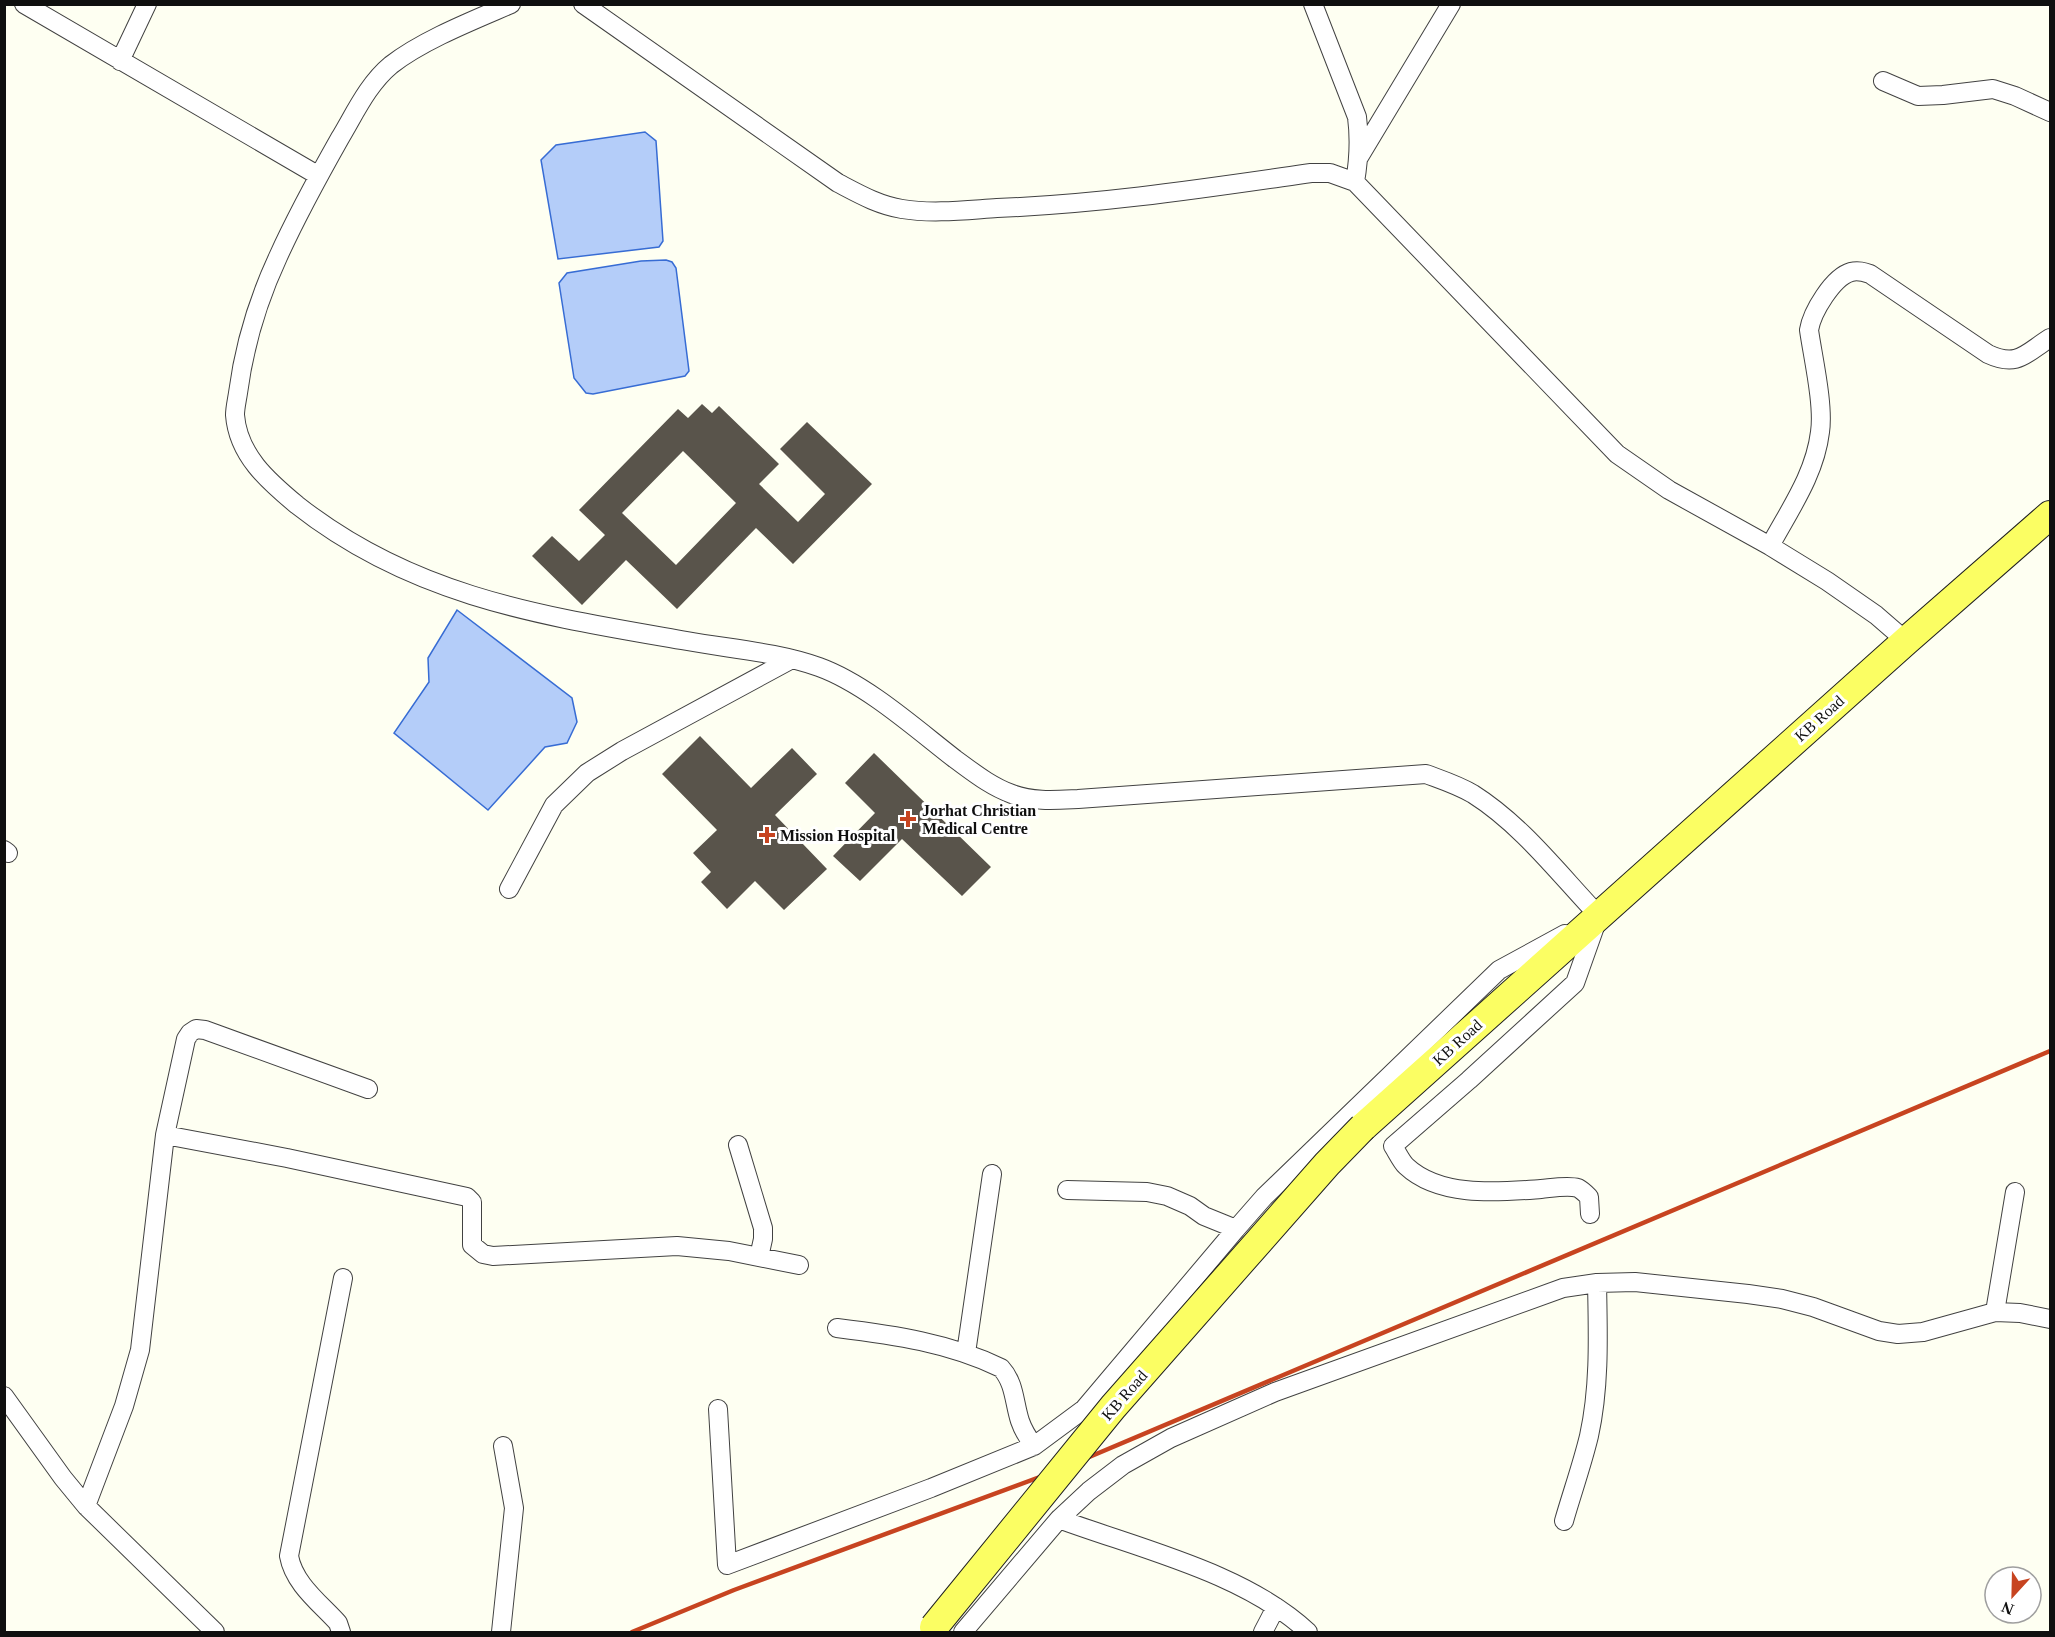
<svg xmlns="http://www.w3.org/2000/svg" width="2055" height="1637" font-family="Georgia,serif">
  <style>
    .water { fill: #b4cdf9; stroke: #376cd4; stroke-width: 1.5 }
    .building { fill: #59544b; fill-rule: evenodd }
    .lines { fill: none; stroke-linecap: round; stroke-linejoin: round }
    .minor-casing { stroke: #424242; stroke-width: 20 }
    .primary-casing { stroke: #202020; stroke-width: 30 }
    .minor { stroke: #fff; stroke-width: 18 }
    .primary { stroke: #fbfe63; stroke-width: 28 }
    .rail { stroke: #c74420; stroke-width: 4.5 }
    .primary-bridge-casing { stroke: #202020; stroke-width: 30; stroke-linecap: butt }
    .primary-bridge { stroke: #fbfe63; stroke-width: 28 }
    .poi-dot { fill: #c74420; stroke: #fff; stroke-width: 2 }
    .labels { text-anchor: middle; stroke-width: 6; stroke-linejoin: round; paint-order: stroke }
    .street-label { font-size: 16px; fill: #0f0f0f; stroke: #fff }
    .poi-label { font-size: 16px; font-weight: bold; fill: #0f0f0f; stroke: #fff; text-anchor: start }
  </style>
  <rect width="100%" height="100%" fill="#fefff2"/>
  <path class="water" d="M645,132L656,141L663,241L659,247L558,259L541,160L556,145Z
    M666,260L672,262L676,268L689,371L685,376L593,394L586,393L574,378L559,283L567,273L641,261Z
    M457,610L572,698L577,722L567,743L545,747L488,810L394,733L429,682L428,658Z"/>
  <path class="building" d="M702,404L712,413L719,406L779,464L759,484L798,522L825,494L780,449L807,422L872,484L793,564L756,528L677,609L626,560L582,605L532,556L552,536L579,561L605,535L579,510L678,409L688,418ZM683,451L736,503L676,565L622,513Z
    M700,736L751,788L792,748L817,774L775,815L827,869L784,910L755,881L727,909L701,882L711,872L693,853L717,830L662,774Z
    M874,753L991,867L962,896L902,839L860,881L833,856L875,813L845,783Z"/>
  <g class="lines">
    <defs>
      <path id="minor" d="M24,4L319,176
        M511,4C474,20 423,40 391,65C368,84 355,113 340,138C318,177 296,217 278,257C258,300 244,347 238,393C237,400 235,408 235,415C238,455 268,481 297,505C415,598 544,616 687,641C731,649 777,652 819,667C866,684 915,728 955,759C973,772 990,786 1012,794C1033,802 1056,800 1078,799L1426,774C1442,780 1458,785 1473,794C1522,825 1559,874 1599,916
        M583,4L838,183C859,194 878,205 902,209C933,214 966,210 997,208C1103,204 1206,188 1311,173H1330L1355,182L1617,454L1669,490L1770,546L1827,581L1876,615L1906,641
        M1313,4L1357,117C1360,140 1359,159 1355,182
        M120,61L147,4
        M1883,81L1918,96L1943,95L1993,89L2015,96L2050,112
        M1359,157L1451,4
        M1770,546C1790,509 1815,474 1820,432C1824,405 1813,358 1809,330C1812,312 1833,277 1851,272C1858,270 1864,272 1870,274L1988,354C2018,368 2026,353 2050,338
        M4,850L8,853
        M509,889L554,805L587,773L622,751L792,659
        M165,1135L287,1158L467,1197L472,1202V1245L483,1254L493,1256L677,1246L729,1251L799,1265
        M738,1145L763,1228V1239L759,1257
        M1067,1190L1147,1192L1167,1196L1190,1206L1204,1216L1236,1229L1264,1197L1499,970L1565,934
        M1590,1214L1589,1197C1586,1194 1582,1190 1578,1188C1568,1185 1552,1188 1541,1189C1499,1192 1440,1198 1406,1166C1401,1161 1397,1152 1393,1146L1469,1080L1575,983L1597,921
        M1995,1312L2020,1313L2050,1319
        M837,1328C894,1335 950,1343 1001,1368C1015,1383 1014,1403 1020,1421C1023,1430 1028,1438 1034,1446
        M966,1353L992,1174
        M4,1396L63,1478L86,1506L215,1632
        M718,1409L727,1565L931,1488L1034,1446L1084,1409L1236,1229
        M86,1506L124,1406L140,1350L165,1135L186,1039L190,1033L196,1029L205,1030L368,1089
        M1059,1519L1089,1491L1123,1465L1171,1438L1275,1392L1563,1288L1597,1283L1635,1282L1748,1294L1782,1299L1813,1307L1879,1331L1898,1334L1923,1332L1995,1312L2015,1192
        M1564,1521C1572,1493 1582,1465 1589,1436C1600,1386 1598,1334 1597,1283
        M341,1632L338,1623C320,1603 294,1584 289,1556L343,1278
        M501,1632L514,1508L503,1446
        M963,1632L1059,1519C1140,1549 1245,1573 1308,1632
        M1263,1632L1276,1607"/>
      <path id="primary" d="M1363,1127L1906,641L2050,515"/>
    </defs>
    <use href="#minor" class="minor-casing"/>
    <use href="#primary" class="primary-casing"/>
    <use href="#minor" class="minor"/>
    <use href="#primary" class="primary"/>
    <path class="rail" d="M632,1632L734,1590L1056,1471L2050,1051"/>
    <defs>
      <path id="primary-bridge" d="M934,1627L1113,1407L1327,1164L1363,1127"/>
    </defs>
    <use href="#primary-bridge" class="primary-bridge-casing"/>
    <use href="#primary-bridge" class="primary-bridge"/>
  </g>
  <g class="poi-dot">
    <path d="M905 810h6v6h6v6h-6v6h-6v-6h-6v-6h6z"/>
    <path d="M764 826h6v6h6v6h-6v6h-6v-6h-6v-6h6z"/>
  </g>
  <g class="labels">
    <g class="street-label">
      <text transform="translate(1819 718) rotate(-42)" y="6">KB Road</text>
      <text transform="translate(1457 1042) rotate(-42)" y="6">KB Road</text>
      <text transform="translate(1124 1395) rotate(-49)" y="6">KB Road</text>
    </g>
    <g class="poi-label">
      <text x="922" y="816">Jorhat Christian<tspan x="922" dy="18">Medical Centre</tspan></text>
      <text x="780" y="841">Mission Hospital</text>
    </g>
  </g>
  <rect width="2055" height="1637" fill="none" stroke="#0f0f0f" stroke-width="12"/>
  <g transform="translate(2013 1595) rotate(202)"><circle r="28" fill="#ffffff" stroke="#9f9f9f" stroke-width="1.5"/>
  <path d="M0-4.5L10 22L0 15L-10 22Z" fill="#c74420"/>
  <text y="-9" font-size="16" font-weight="bold" text-anchor="middle" fill="#0f0f0f">N</text>
  </g>
</svg>
